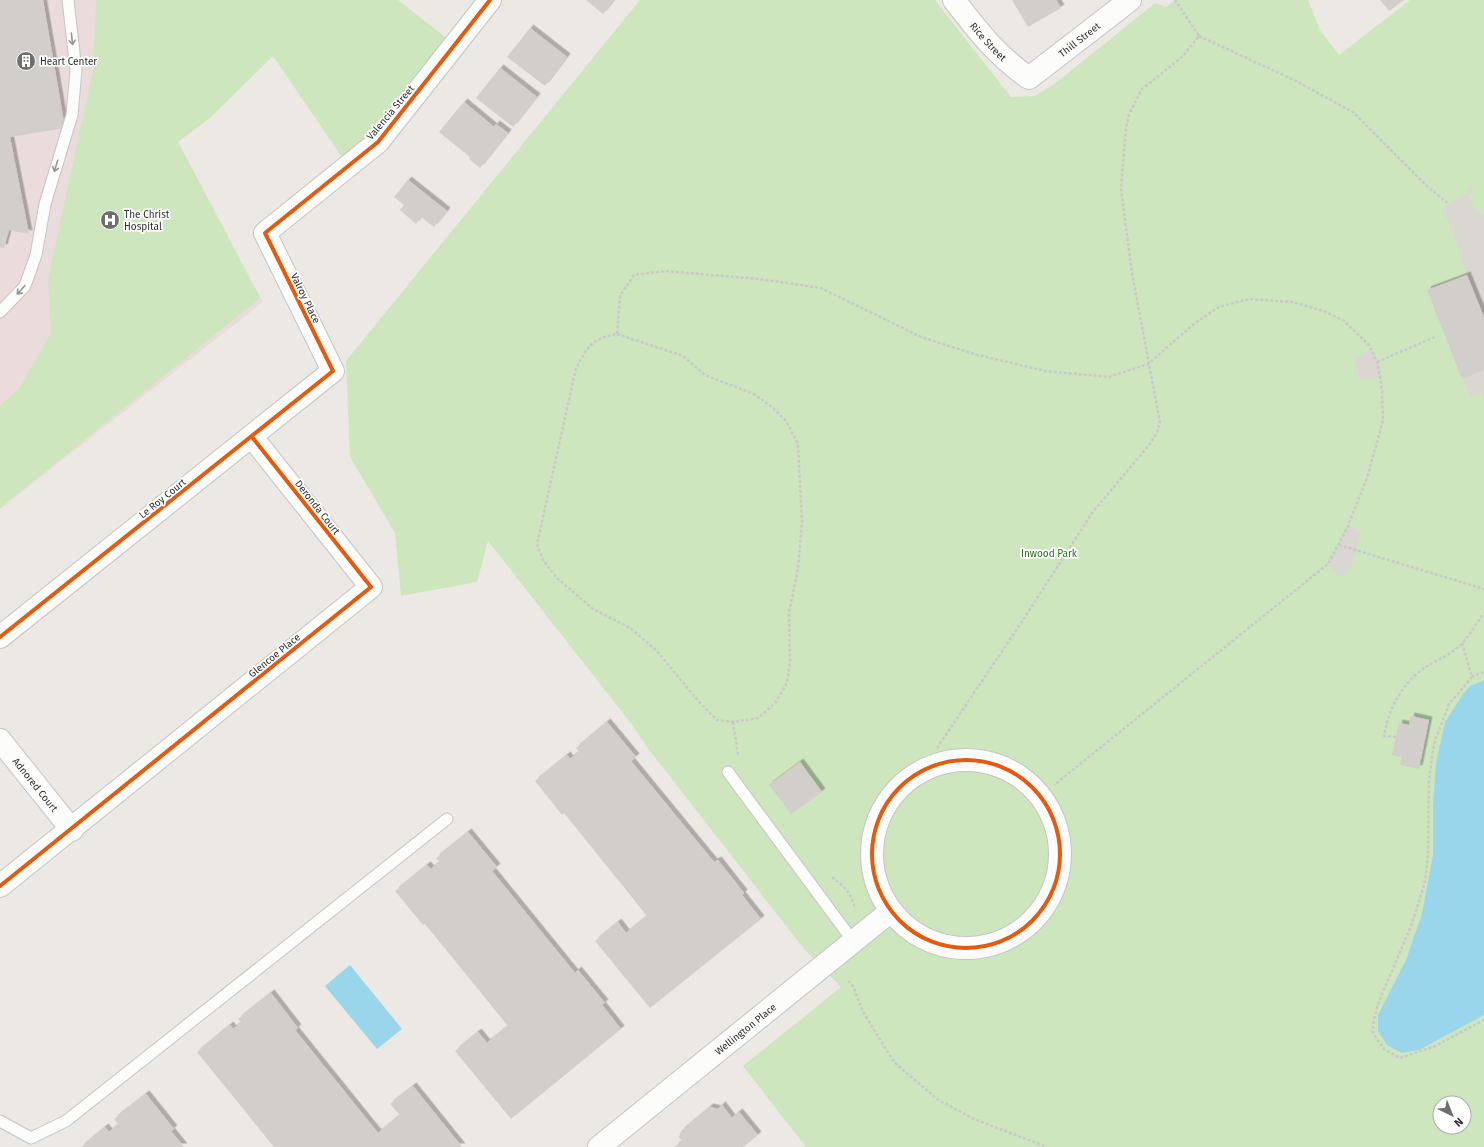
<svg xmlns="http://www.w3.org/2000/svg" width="1484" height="1147" font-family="'Fira Sans',sans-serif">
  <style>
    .medical { fill: #e9dcdb }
    .green { fill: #cee6be; fill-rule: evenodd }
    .plaza { fill: #dad6d2 }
    .water { fill: #99d6ec }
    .building { fill: #d1cecb; filter: url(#shadow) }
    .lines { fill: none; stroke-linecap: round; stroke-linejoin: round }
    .service-casing { stroke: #c5c4c5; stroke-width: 13 }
    .minor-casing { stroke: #c5c4c5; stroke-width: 24 }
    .path { stroke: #c9c9c8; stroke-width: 2.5; stroke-dasharray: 3 2; stroke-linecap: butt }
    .service { stroke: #fcfcfb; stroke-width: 11 }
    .minor { stroke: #fcfcfb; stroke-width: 22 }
    .cycleway-casing { stroke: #fff; stroke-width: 6 }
    .cycleway { stroke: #e8590c; stroke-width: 4 }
    .oneway { stroke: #959594 }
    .labels { text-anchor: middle; stroke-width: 3.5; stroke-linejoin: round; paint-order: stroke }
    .street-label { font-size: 10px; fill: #2e2e2e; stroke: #fff }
    .poi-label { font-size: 10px; fill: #2e2e2e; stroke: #fff; text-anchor: start }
    .park-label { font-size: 10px; fill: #2c6e1b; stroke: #fff }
  </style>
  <defs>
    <filter id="shadow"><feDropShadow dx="3.5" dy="-3.5" stdDeviation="0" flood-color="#0004"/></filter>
  </defs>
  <rect width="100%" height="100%" fill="#ece8e4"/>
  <path class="medical" d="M0,0H149L211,117L178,142L263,302L0,509Z"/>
  <path class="green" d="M96,0H398L455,45L348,166L273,56L211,117L178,142L260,298L0,508V406L20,387L51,333L48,279L93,70Z
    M640,0H935L1011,97L1035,96L1057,82L1155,3L1166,7L1175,0H1308L1320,30L1339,55L1410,0H1484V1147H806L743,1066L841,987L804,949L647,747L633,726L488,541L477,582L401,596L395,533L350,457L346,361ZM1440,1103H1464V1127H1440Z"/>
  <path class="plaza" d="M1471,184L1473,186L1470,197L1474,208L1484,216V317L1467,275L1451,226L1442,210L1455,199L1466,194Z
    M1371,350L1377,362L1380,376L1371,380L1362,379L1356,374L1354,359L1361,354Z
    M1484,370V397L1482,393L1471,397L1462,379Z
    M1348,524L1361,533L1351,568L1340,578L1328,564Z"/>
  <path class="water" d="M1484,680V1015L1419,1050L1402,1053L1387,1045L1378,1031V1015L1406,960L1422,914L1433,855V806L1436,763L1445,722L1463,694L1470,686Z
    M350,965L402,1029L377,1049L325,986Z"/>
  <path class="building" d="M0,0H43L65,128L10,137L29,234L9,230L4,248L0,247Z
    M586,0H614L603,14Z
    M1012,0H1056L1061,8L1028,27Z
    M1380,0H1404L1389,11Z
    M530,28L567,57L545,86L507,57Z
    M500,68L537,97L513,127L476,98Z
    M464,102L494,127L496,124L508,133L480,168L469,159L470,157L439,132Z
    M408,180L447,211L434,227L421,217L416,224L400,210L404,205L394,197Z
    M1467,275L1484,317V370L1462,379L1427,290Z
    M1411,716L1429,720L1419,769L1400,765L1402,757L1392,755L1399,723L1409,725Z
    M607,722L636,757L631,761L714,862L718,860L744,893L742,895L761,919L650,1008L595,941L618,922L626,933L647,916L564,813L562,815L535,781L567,755L570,759L579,752L576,748Z
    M800,762L822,792L791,814L769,785Z
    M468,832L497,867L492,871L575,973L578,970L605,1003L602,1005L621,1029L511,1119L455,1051L478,1032L487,1043L508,1026L425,924L423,925L395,891L427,865L431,869L440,862L436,858Z
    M271,993L298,1028L295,1030L378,1133L400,1115L390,1104L413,1086L462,1147H274L197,1052L230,1025L233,1029L241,1023L238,1019Z
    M146,1094L174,1129L171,1131L184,1147H81L105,1127L109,1132L118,1124L114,1119Z
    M722,1105L732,1118L739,1112L758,1135L743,1147H674L682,1141L679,1137L681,1131L710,1107L718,1109Z"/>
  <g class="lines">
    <defs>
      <path id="service" d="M0,312L25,286L36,255L45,204L72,115L76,70L68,0
        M728,772L853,941
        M0,1121L31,1138L66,1121L447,819"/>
      <g id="minor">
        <path id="s1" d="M954,0C978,31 996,55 1029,78L1130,0"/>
        <path d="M0,637L333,371L265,233L378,142L490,0"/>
        <path id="s2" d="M0,740L72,830"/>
        <circle cx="966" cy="854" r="94"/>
        <path d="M0,886L371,587L252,437"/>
        <path id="s3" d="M599,1147L891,911"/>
      </g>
    </defs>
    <use href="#service" class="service-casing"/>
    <use href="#minor" class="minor-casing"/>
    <path class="path" d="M1199,36L1292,79L1353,112L1428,187L1449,204
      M617,334L683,356L705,375L754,394L772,407L786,421L798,444L802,522L798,569L789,612L790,662L787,683L775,703L758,718L733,722L717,720L700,703L656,650L630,628L593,609L557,578L543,560L537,544L576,368C589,346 590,339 617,334L620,296L634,275L665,271L759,279L821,288L921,337L974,354L1045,371L1109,377L1148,364L1195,323L1219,307L1249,299L1292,302L1324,311L1344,321L1369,345L1377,362L1380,376L1382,391L1383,420L1367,478L1348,526L1328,564L1054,785
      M1377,362L1437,336
      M1339,545L1484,589
      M1462,643L1472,677L1484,672
      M1472,677L1449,704L1434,744L1429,780L1428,854L1425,882L1411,926L1378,1004L1374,1019L1373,1033L1384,1049L1400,1058L1435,1046L1484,1020
      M733,722L738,755
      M1396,737L1384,736C1389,708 1401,685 1424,668C1433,662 1444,658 1453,651C1466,642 1475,625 1484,613
      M937,748L1025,617L1092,513L1149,445L1157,433L1160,423L1132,273L1121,190L1126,127L1129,115L1141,90L1183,56L1199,36L1175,0
      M832,877C844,887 852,893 855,909
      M848,981L853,986L863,1012L894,1062L937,1099L974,1119L1047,1147"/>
    <use href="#service" class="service"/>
    <use href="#minor" class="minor"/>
    <defs>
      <path id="cycleway" d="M0,637L333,371L265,233L378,142L490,0
        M872 854a94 94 0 1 1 188 0a94 94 0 1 1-188 0Z
        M0,886L371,587L252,437"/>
    </defs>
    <use href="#cycleway" class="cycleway-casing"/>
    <use href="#cycleway" class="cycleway"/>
  </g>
  <defs><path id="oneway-shaft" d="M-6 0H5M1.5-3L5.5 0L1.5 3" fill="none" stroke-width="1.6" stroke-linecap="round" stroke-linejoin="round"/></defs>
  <g class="oneway">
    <use href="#oneway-shaft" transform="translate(72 39) rotate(84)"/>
    <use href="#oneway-shaft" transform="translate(56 166) rotate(107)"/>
    <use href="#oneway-shaft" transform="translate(21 290) rotate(132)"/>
  </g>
  <defs>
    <symbol id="building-disc" viewBox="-11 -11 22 22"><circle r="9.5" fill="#706f6e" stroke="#fff"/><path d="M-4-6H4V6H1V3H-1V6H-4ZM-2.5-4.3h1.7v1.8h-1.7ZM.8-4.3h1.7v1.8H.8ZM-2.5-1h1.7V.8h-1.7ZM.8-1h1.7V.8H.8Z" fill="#fff"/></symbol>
    <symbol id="hospital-disc" viewBox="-11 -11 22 22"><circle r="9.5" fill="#706f6e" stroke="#fff"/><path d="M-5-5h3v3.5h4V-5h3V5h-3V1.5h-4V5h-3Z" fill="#fff"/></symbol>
  </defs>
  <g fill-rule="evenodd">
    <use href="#building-disc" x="15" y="50" width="22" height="22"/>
    <use href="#hospital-disc" x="99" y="209" width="22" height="22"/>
  </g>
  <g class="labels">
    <g class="street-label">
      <text dy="4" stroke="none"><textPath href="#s1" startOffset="172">Thill Street</textPath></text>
      <text dy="4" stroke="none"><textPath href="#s1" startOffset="54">Rice Street</textPath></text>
      <text transform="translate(390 112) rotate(-50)" y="4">Valencia Street</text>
      <text transform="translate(306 298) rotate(64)" y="4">Valroy Place</text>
      <text transform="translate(162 498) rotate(-39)" y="4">Le Roy Court</text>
      <text transform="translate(318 507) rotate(52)" y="4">Deronda Court</text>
      <text transform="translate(274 655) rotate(-39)" y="4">Glencoe Place</text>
      <text dy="4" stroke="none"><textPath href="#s2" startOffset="57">Adnored Court</textPath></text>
      <text dy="4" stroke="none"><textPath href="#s3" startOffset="188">Wellington Place</textPath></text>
    </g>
    <g class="poi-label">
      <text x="40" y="65">Heart Center</text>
      <text x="124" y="218">The Christ<tspan x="124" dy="12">Hospital</tspan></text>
    </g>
    <g class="park-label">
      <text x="1049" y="557">Inwood Park</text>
    </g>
  </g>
  <g transform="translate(1452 1115) rotate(137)"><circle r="19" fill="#ffffff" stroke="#ababab"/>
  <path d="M0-3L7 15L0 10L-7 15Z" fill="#706f6e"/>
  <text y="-6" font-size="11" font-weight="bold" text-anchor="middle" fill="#2e2e2e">N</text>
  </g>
</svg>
